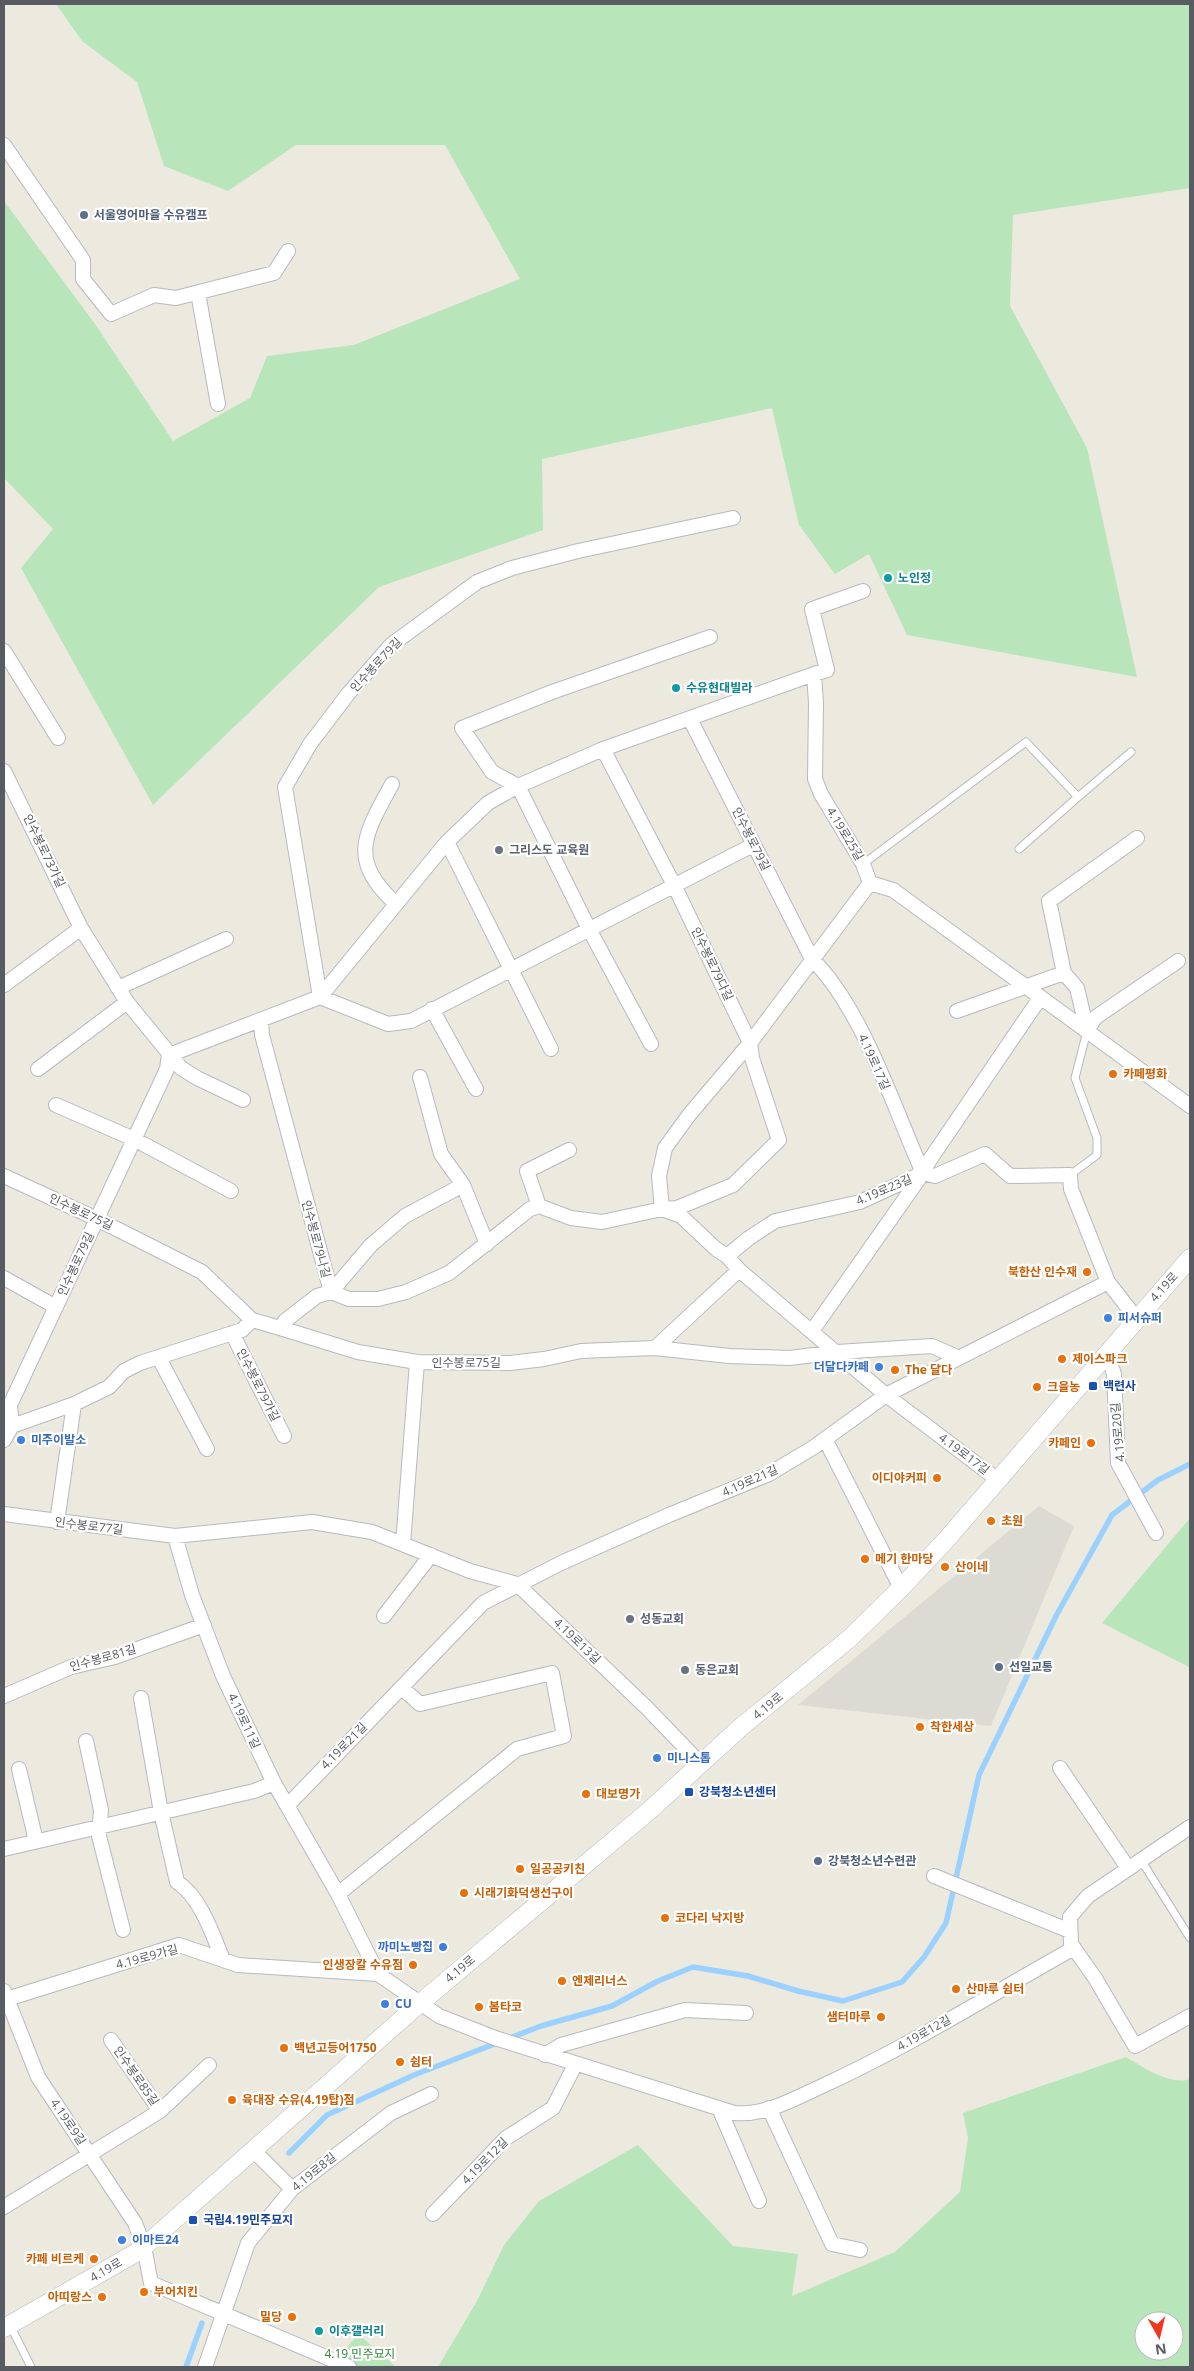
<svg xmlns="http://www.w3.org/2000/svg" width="1194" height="2371" font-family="'Open Sans','Noto Sans KR',sans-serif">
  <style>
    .industrial { fill: #dcdbd3 }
    .green { fill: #b8e6ba; fill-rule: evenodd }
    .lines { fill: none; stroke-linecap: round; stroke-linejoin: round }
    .stream { stroke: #9bd1ff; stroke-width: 5.5 }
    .service-casing { stroke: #b7b9bf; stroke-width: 9 }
    .minor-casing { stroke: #b7b9bf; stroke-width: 16 }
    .tertiary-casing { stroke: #b7b9bf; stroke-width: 19 }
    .service { stroke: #fff; stroke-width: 7 }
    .minor { stroke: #fff; stroke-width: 14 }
    .tertiary { stroke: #fff; stroke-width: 18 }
    .service-dot { fill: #5c6f8a; stroke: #fff; stroke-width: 2 }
    .culture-dot { fill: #0f9aa8; stroke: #fff; stroke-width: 2 }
    .worship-dot { fill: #6b7280; stroke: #fff; stroke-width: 2 }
    .food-dot { fill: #e8710a; stroke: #fff; stroke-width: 2 }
    .shop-dot { fill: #3f7fe0; stroke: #fff; stroke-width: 2 }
    .transit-dot { fill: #1a4fb4; stroke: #fff; stroke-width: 2 }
    .labels { text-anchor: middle; stroke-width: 4.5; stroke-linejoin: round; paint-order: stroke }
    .service-label { font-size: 12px; font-weight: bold; fill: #4e5e75; stroke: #fff; text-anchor: start }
    .culture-label { font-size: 12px; font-weight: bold; fill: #0d838f; stroke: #fff; text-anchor: start }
    .street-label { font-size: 12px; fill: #585b61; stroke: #fff }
    .worship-label { font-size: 12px; font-weight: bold; fill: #5b616d; stroke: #fff; text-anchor: start }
    .food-label { font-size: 12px; font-weight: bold; fill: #c56008; stroke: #fff; text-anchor: start }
    .shop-label { font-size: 12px; font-weight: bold; fill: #366cbe; stroke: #fff; text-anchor: start }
    .transit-label { font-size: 12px; font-weight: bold; fill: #164399; stroke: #fff; text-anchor: start }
    .park-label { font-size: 12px; fill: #308737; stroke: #fff }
  </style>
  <rect width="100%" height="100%" fill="#ece9de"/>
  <path class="industrial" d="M1039,1506L1074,1526L991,1726L798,1705Z"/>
  <path class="green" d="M56,4H1190V188L1013,215L1010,306L1087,448L1137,677L907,635L869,554L835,574L799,525L772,408L542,459L543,530L379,587L153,805L21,568L53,529L4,478V201L95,324L173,441L250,398L267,356L354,345L520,279L445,145H296L228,191L164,166L137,82L82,41Z
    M1190,1518V1666L1189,1667L1102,1623Z
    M1126,2057C1143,2067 1170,2086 1190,2079V2367H438L477,2301L504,2245L539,2201L638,2145L733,2246L798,2254L792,2296L895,2252L960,2192L968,2138L963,2113ZM1144,2321H1174V2351H1144Z
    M358,2334L396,2367H331Z"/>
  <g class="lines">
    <path class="stream" d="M289,2153L327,2115L414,2075L541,2026L612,2006L658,1981L693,1967L748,1976L798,1991L843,2001L902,1982L924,1957L946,1923L979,1775L1056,1616L1112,1515L1158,1480L1190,1464
      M186,2367L202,2323"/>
    <defs>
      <path id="service" d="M1019,849L1078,797
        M863,864L1026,742L1078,797L1131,752
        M1070,1175L1097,1155V1138L1075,1078L1087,1031
        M1141,1860L1190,1938
        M10,2325L31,2367"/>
      <path id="minor" d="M4,145L83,260V279L111,314L154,295L176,298L274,273L288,251
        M198,293L218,404
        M733,518L578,551L512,568L477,582L391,645L348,694L310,744L285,787L320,997L388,1024L411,1021L753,845
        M863,591L812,609L827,670L814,674L816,703L815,779L821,794L863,864L870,883L893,890L1190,1106
        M4,651L58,738
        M690,719L812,959C862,1008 894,1108 923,1173
        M4,771L81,928L127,1002L181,1068L197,1078L243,1100
        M392,784C365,834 347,859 396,904
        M447,842L551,1049
        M870,883L750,1043L689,1115L665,1148L659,1176L662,1209L681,1216L716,1249L727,1256L739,1270L886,1395L998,1480
        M4,985L81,928
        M118,988L226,939
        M432,1009L476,1089
        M957,1011L1064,973
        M261,1020L262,1035L331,1292
        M1087,1030L1077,988L1064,973L1049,901L1137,838
        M1087,1030L1096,1017L1178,961
        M651,1044L589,929L518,786L492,772L462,728L552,692L710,637
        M169,1055L320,997L447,842L488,803L518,786L603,749L814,674
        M38,1069L127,1002
        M420,1077L441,1154L463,1185L487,1244
        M56,1105L134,1139L231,1191
        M4,1176L97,1219L202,1272L252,1320
        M539,1206L527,1171L569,1150
        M727,1256L749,1238L775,1221L860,1202L923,1173L935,1176L985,1154L1010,1176L1070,1175L1071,1189L1108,1282L1136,1318
        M4,1278L56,1307
        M331,1292L371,1245L405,1216L463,1185
        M280,1328L358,1352L417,1362L510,1363L544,1359L581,1351L655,1348L729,1356L790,1358L837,1352L932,1346L957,1357
        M812,1331L923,1173L929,1161L1040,998
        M232,1333L284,1436
        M655,1348L739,1270
        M1107,1354L1114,1374L1118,1463L1156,1533
        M159,1358L207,1449
        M12,1426L74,1404L109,1387L124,1371L140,1363L242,1330L252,1320L280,1328L286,1320L317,1296L331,1292L349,1299H378L406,1292L449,1273L530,1209L539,1206L571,1218L602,1222L662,1209L677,1208L733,1185L779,1140L752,1058L750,1043L674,885L603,749
        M825,1439L901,1588
        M4,1440L12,1426L10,1405L167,1069L169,1055
        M4,1514L175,1536L312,1522L372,1532L470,1571L517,1584L646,1707L700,1763
        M57,1522L74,1404
        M175,1536L192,1595L223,1676L274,1783L338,1894L378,1974L439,2016L495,2038L734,2113C764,2116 794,2099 820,2087C908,2047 990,1995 1074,1948
        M403,1544L417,1362
        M384,1616L431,1555
        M4,1696L71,1667L115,1657L204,1625
        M141,1698L161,1812L177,1882C200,1896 213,1935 223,1960
        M86,1741L101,1810L99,1836L123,1930
        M1060,1768L1128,1868
        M19,1769L36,1841
        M288,1805L483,1603L561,1563L669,1515L769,1474L814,1447L886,1395L1108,1282
        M1190,1827L1088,1896L1070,1917L1071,1944L1095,1978L1135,2046L1190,2016
        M4,1849L254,1791L274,1783
        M934,1876L1070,1931
        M338,1894L517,1749L564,1736L552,1673L420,1704L402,1688
        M4,1991L38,2077L135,2223L144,2247L151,2283L349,2367
        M7,1999L179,1945L238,1965L378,1974
        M111,2040L160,2111
        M545,2055L561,2045L685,2010L746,2013
        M719,2108L759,2201
        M769,2108L832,2244L860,2250
        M253,2150L292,2189
        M4,2207L160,2111L209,2065
        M433,2214L506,2138L553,2108L575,2065
        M205,2367L248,2243L292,2189L391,2113L431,2094"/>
      <path id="tertiary" d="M4,2328L139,2251L419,2004L650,1810L741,1727L850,1638L901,1588L946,1540L1190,1258"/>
    </defs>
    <use href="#service" class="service-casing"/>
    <use href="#minor" class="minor-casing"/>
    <use href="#tertiary" class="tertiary-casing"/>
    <use href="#service" class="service"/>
    <use href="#minor" class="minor"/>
    <use href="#tertiary" class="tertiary"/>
  </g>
  <g class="service-dot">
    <circle cx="84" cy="215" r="5"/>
    <circle cx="999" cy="1667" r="5"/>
    <circle cx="818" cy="1861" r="5"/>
  </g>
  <g class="culture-dot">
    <circle cx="888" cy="578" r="5"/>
    <circle cx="676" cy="688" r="5"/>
    <circle cx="319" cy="2331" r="5"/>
  </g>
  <g class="worship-dot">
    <circle cx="499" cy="850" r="5"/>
    <circle cx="630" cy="1619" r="5"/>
    <circle cx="685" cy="1670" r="5"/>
  </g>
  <g class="food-dot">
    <circle cx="1113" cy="1074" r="5"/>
    <circle cx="1087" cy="1272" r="5"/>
    <circle cx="1062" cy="1359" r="5"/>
    <circle cx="895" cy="1370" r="5"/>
    <circle cx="1037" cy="1387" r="5"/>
    <circle cx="1091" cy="1443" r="5"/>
    <circle cx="937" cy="1478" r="5"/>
    <circle cx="991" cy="1521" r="5"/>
    <circle cx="865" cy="1559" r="5"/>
    <circle cx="945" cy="1567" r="5"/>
    <circle cx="920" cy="1727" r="5"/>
    <circle cx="586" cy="1794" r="5"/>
    <circle cx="520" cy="1869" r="5"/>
    <circle cx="464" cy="1893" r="5"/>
    <circle cx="665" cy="1918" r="5"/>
    <circle cx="413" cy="1965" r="5"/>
    <circle cx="562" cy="1981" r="5"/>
    <circle cx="956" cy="1989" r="5"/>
    <circle cx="479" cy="2007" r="5"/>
    <circle cx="881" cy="2017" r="5"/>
    <circle cx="284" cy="2048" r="5"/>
    <circle cx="400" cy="2062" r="5"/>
    <circle cx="232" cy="2100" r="5"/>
    <circle cx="94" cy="2259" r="5"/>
    <circle cx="144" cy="2292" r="5"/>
    <circle cx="102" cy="2297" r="5"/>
    <circle cx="292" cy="2317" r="5"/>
  </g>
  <g class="shop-dot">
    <circle cx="1108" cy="1318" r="5"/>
    <circle cx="879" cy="1367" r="5"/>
    <circle cx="21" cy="1440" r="5"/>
    <circle cx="657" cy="1758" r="5"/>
    <circle cx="443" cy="1947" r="5"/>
    <circle cx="385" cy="2004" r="5"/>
    <circle cx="122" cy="2240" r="5"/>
  </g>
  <g class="transit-dot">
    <rect x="1088" y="1381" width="10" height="10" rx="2.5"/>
    <rect x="684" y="1787" width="10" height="10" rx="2.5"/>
    <rect x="188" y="2215" width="10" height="10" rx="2.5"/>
  </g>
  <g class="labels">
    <g class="service-label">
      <text x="94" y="219">서울영어마을 수유캠프</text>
      <text x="1009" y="1671">선일교통</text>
      <text x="828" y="1865">강북청소년수련관</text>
    </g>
    <g class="culture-label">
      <text x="898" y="582">노인정</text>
      <text x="686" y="692">수유현대빌라</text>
      <text x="329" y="2335">이후갤러리</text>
    </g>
    <g class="street-label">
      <text transform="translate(376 665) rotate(-47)" y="4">인수봉로79길</text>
      <text transform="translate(845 834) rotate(59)" y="4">4.19로25길</text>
      <text transform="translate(751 839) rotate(63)" y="4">인수봉로79길</text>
      <text transform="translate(44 851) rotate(64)" y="4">인수봉로73가길</text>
      <text transform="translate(712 964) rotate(64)" y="4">인수봉로79다길</text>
      <text transform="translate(874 1062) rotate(66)" y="4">4.19로17길</text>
      <text transform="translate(884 1190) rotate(-23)" y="4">4.19로23길</text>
      <text transform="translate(81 1212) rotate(25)" y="4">인수봉로75길</text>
      <text transform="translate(316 1239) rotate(75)" y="4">인수봉로79나길</text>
      <text transform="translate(76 1264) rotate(-65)" y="4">인수봉로79길</text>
      <text transform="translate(1164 1287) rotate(-48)" y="4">4.19로</text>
      <text x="466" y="1367">인수봉로75길</text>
      <text transform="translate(258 1385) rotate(63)" y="4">인수봉로79가길</text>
      <text transform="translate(1118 1432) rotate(-95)" y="4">4.19로20길</text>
      <text transform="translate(964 1454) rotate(37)" y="4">4.19로17길</text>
      <text transform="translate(750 1481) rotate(-24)" y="4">4.19로21길</text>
      <text transform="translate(89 1526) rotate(7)" y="4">인수봉로77길</text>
      <text transform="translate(577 1641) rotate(44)" y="4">4.19로13길</text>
      <text transform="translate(103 1658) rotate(-16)" y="4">인수봉로81길</text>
      <text transform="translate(768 1706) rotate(-39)" y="4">4.19로</text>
      <text transform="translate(244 1721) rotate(65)" y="4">4.19로11길</text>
      <text transform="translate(344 1746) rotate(-45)" y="4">4.19로21길</text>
      <text transform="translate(147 1957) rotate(-15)" y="4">4.19로9가길</text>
      <text transform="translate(460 1969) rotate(-40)" y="4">4.19로</text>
      <text transform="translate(924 2033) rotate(-29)" y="4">4.19로12길</text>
      <text transform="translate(136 2076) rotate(55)" y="4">인수봉로85길</text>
      <text transform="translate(68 2122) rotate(56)" y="4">4.19로9길</text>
      <text transform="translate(485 2161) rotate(-45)" y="4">4.19로12길</text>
      <text transform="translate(314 2172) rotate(-39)" y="4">4.19로8길</text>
      <text transform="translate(106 2270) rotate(-30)" y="4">4.19로</text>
    </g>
    <g class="worship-label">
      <text x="509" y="854">그리스도 교육원</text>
      <text x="640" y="1623">성동교회</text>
      <text x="695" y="1674">동은교회</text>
    </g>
    <g class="food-label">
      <text x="1123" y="1078">카페평화</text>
      <text x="1077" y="1276" text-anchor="end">북한산 인수재</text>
      <text x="1072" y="1363">제이스파크</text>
      <text x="905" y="1374">The 달다</text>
      <text x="1047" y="1391">크을농</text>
      <text x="1081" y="1447" text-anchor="end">카페인</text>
      <text x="927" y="1482" text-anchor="end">이디야커피</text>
      <text x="1001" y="1525">초원</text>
      <text x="875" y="1563">메기 한마당</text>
      <text x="955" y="1571">산이네</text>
      <text x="930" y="1731">착한세상</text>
      <text x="596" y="1798">대보명가</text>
      <text x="530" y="1873">일공공키친</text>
      <text x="474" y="1897">시래기화덕생선구이</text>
      <text x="675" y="1922">코다리 낙지방</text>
      <text x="403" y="1969" text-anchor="end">인생장칼 수유점</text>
      <text x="572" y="1985">엔제리너스</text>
      <text x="966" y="1993">산마루 쉼터</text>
      <text x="489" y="2011">봄타코</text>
      <text x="871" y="2021" text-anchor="end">샘터마루</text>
      <text x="294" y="2052">백년고등어1750</text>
      <text x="410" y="2066">쉼터</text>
      <text x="242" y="2104">육대장 수유(4.19탑)점</text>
      <text x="84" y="2263" text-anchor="end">카페 비르케</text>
      <text x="154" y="2296">부어치킨</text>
      <text x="92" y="2301" text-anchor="end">아띠랑스</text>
      <text x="282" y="2321" text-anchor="end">밀당</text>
    </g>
    <g class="shop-label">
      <text x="1118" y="1322">피서슈퍼</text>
      <text x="869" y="1371" text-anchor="end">더달다카페</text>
      <text x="31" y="1444">미주이발소</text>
      <text x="667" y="1762">미니스톱</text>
      <text x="433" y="1951" text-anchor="end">까미노빵집</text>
      <text x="395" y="2008">CU</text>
      <text x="132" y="2244">이마트24</text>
    </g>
    <g class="transit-label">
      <text x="1103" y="1390">백련사</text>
      <text x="699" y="1796">강북청소년센터</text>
      <text x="203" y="2224">국립4.19민주묘지</text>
    </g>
    <g class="park-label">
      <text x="360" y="2358">4.19 민주묘지</text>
    </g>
  </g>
  <rect width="1194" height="2371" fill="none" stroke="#585b61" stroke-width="10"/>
  <g transform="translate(1159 2336) rotate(172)"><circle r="24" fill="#ffffff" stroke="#bcbdc0"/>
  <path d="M0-4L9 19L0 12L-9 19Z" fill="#f2351e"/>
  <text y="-8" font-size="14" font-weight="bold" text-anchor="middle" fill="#585b61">N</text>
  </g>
</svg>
